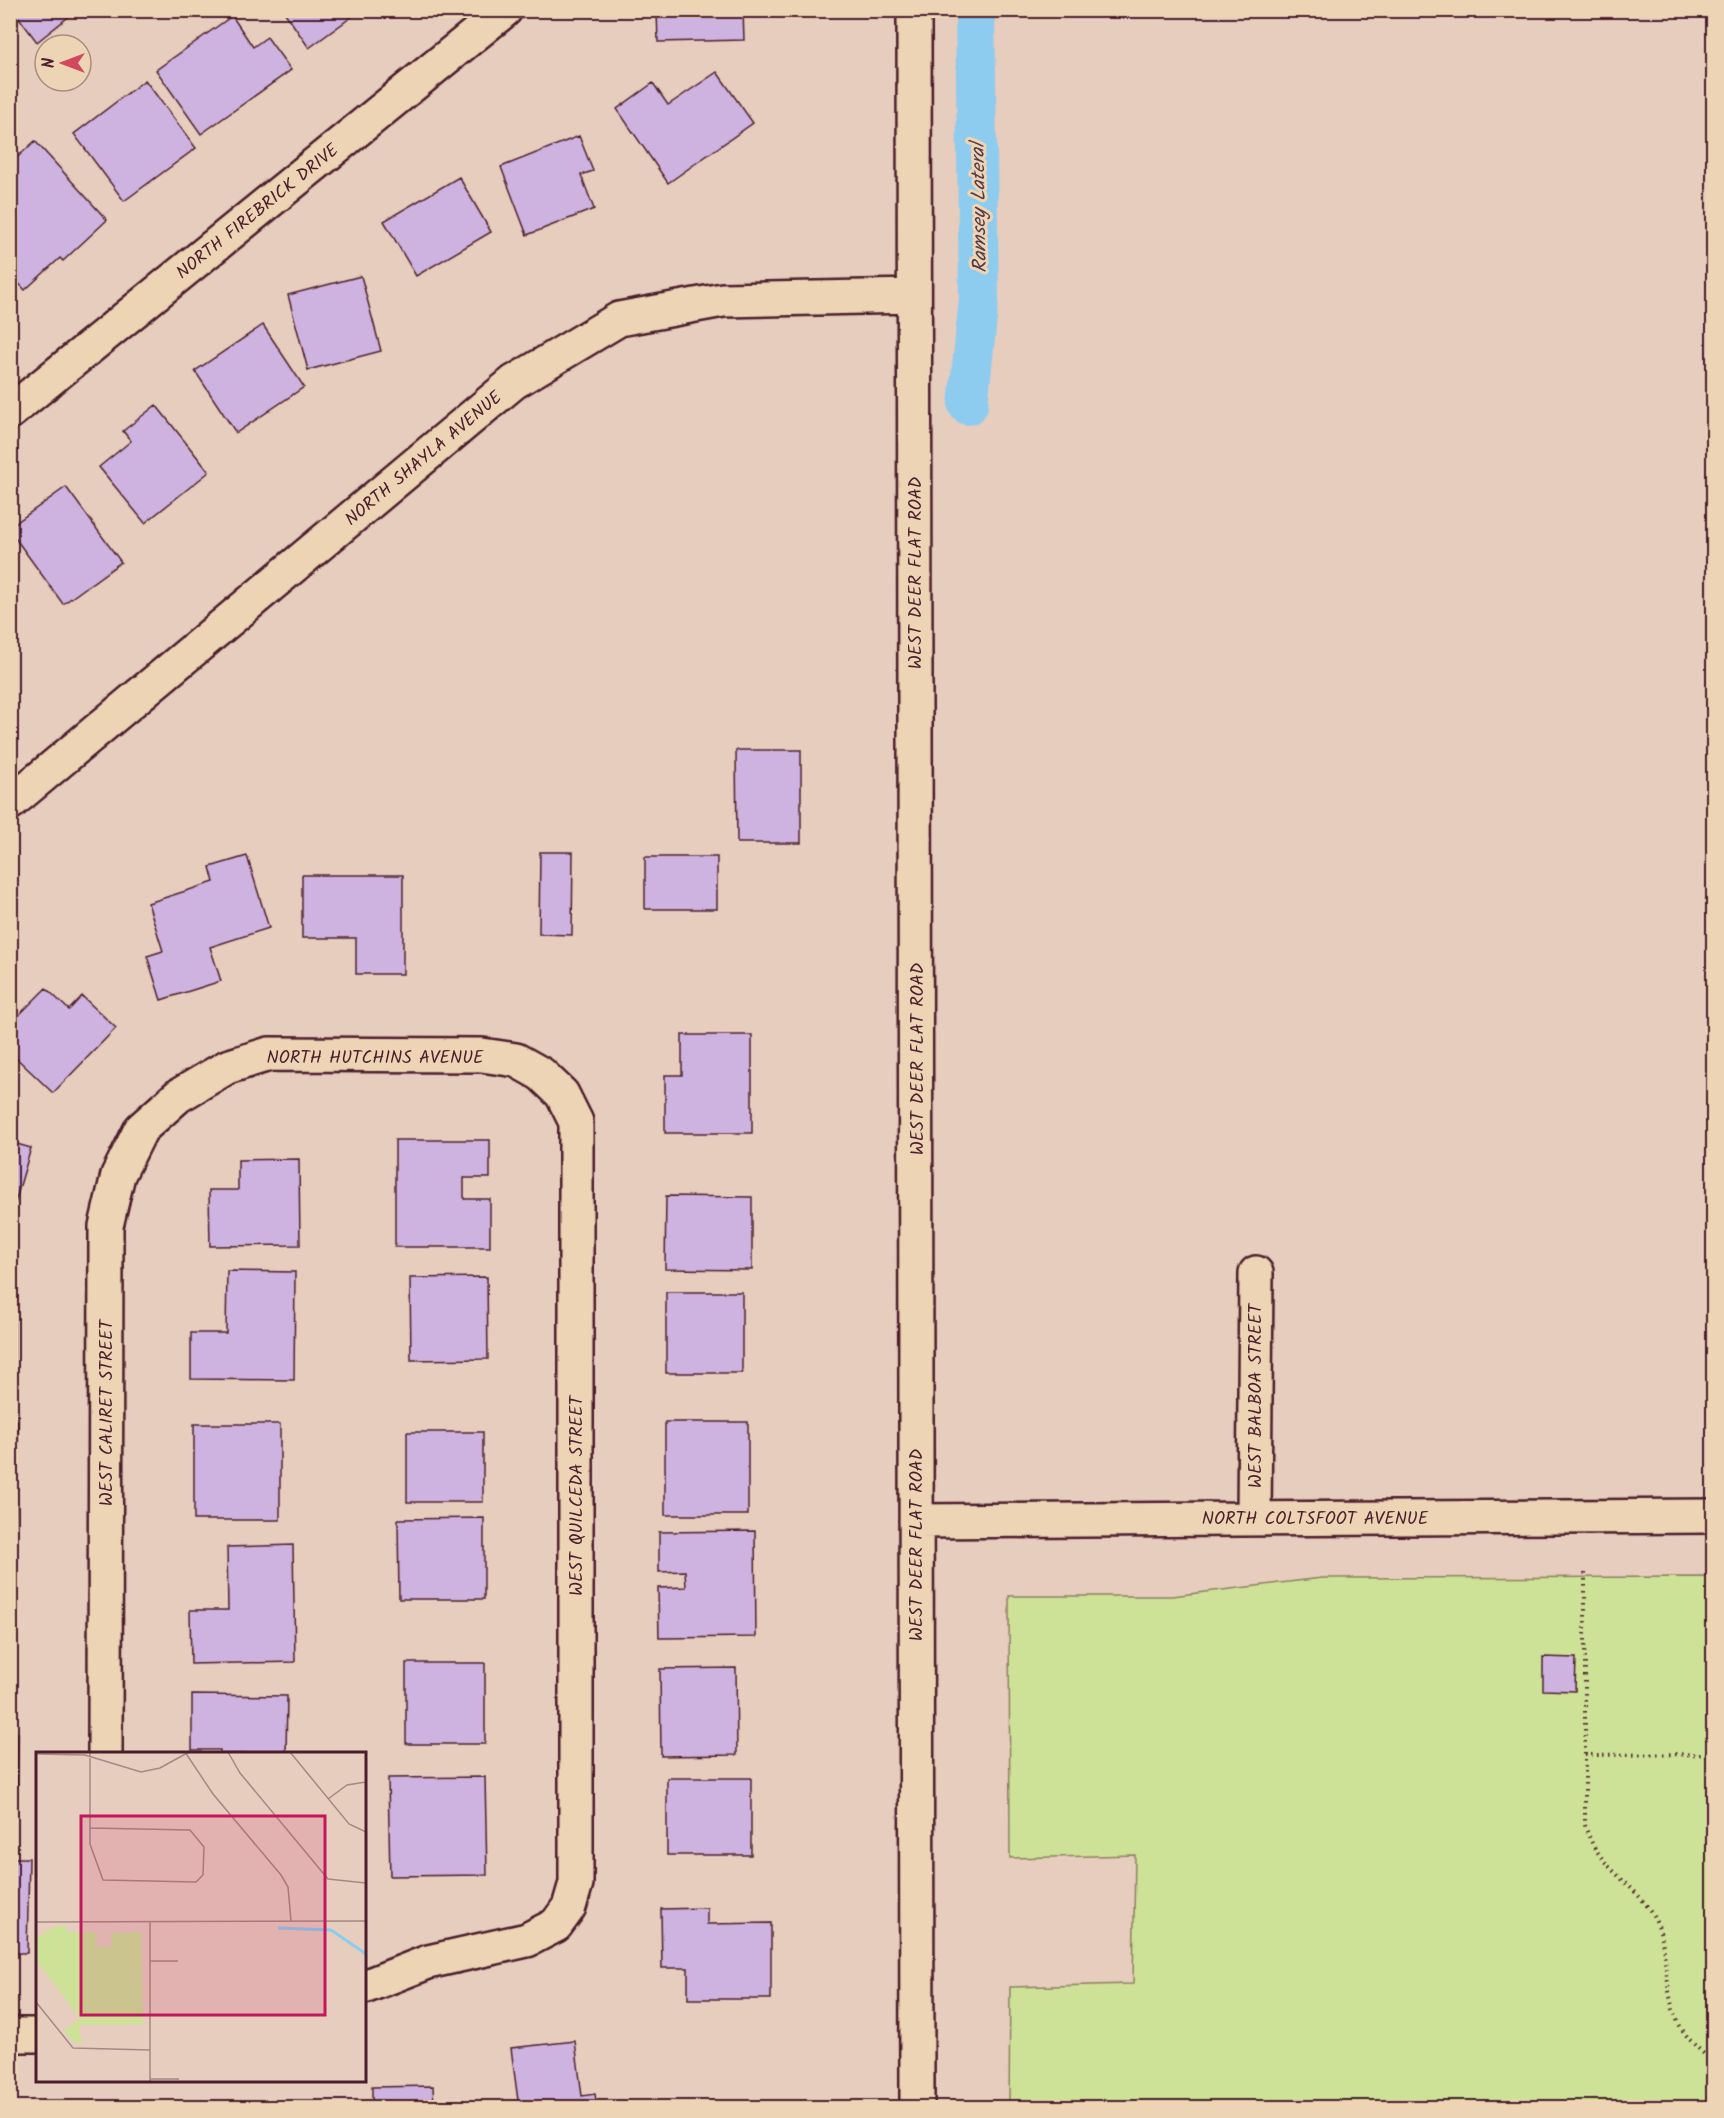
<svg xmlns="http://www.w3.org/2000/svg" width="1724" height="2118" font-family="Kalam,sans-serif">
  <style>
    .green { fill: #cde297; stroke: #8c8061; stroke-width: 1.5 }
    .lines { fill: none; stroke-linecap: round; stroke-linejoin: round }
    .canal { stroke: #8dccee; stroke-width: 40 }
    .building { fill: #ceb3e0; stroke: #4a1f2b; stroke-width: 1.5 }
    .minor-casing { stroke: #4a1f2b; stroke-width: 38 }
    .path { stroke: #4a1f2b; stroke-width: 4; stroke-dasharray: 1.5 4.5; stroke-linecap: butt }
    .minor { stroke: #edd4b5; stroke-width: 33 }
    .labels { text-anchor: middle; stroke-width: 6; stroke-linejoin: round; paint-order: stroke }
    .street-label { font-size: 18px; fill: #4a1f2b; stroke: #edd4b5 }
    .water-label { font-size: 20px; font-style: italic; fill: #543948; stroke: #edd4b5 }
    .inset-river { fill: none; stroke: #8dccee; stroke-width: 3 }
    .inset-road { fill: none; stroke: #a88783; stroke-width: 1.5 }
    .view { fill: #c2185b; fill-opacity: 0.15; stroke: #c2185b; stroke-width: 3 }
    .inset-edge { fill: none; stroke: #4a1f2b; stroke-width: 3 }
  </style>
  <rect width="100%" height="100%" fill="#e7cdbe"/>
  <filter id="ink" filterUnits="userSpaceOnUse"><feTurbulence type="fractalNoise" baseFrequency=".0167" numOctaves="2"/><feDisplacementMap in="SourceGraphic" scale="12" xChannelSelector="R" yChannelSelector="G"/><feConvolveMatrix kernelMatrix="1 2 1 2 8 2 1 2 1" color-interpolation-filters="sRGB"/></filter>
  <g filter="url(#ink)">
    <path class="green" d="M1713,1577V2107H1009L1010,1987L1133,1984L1135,1855L1010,1858L1009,1596H1172L1322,1578Z"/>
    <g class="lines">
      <path class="canal" d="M968,405L979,299L975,10"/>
    </g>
    <path class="building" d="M10,10H77L37,42L14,11L10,14Z
      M283,10H361L309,48Z
      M657,10H743L744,40L658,42Z
      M232,16L253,47L267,37L291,70L201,134L156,70Z
      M717,72L753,123L668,183L617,109L653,83L668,105Z
      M145,80L196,148L124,201L74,134Z
      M579,136L593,171L581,175L594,209L527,235L501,167Z
      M35,141L107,220L63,261L60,258L25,290L10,274V164Z
      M459,177L491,232L416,276L384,221Z
      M361,276L381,351L308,370L288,295Z
      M263,325L304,387L236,433L195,371Z
      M156,405L209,472L145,523L99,467L131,441L123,431Z
      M66,487L121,562L63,604L10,531V527Z
      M736,750H801V843H737Z
      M540,852H573L572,935L539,934Z
      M247,856L269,928L210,947L221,981L161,1000L147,956L163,951L148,903L214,882L210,867Z
      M645,857H717V909H645Z
      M302,875H403V974H356V938H302Z
      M46,988L69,1010L82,996L116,1028L53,1093L10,1052V1024Z
      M682,1035H752V1133H665V1075H682Z
      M395,1140H490V1178H464V1199H490V1247H395Z
      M10,1142L31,1148L10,1220Z
      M299,1159L300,1245L210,1246L209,1190H238V1160Z
      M666,1196L752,1197V1270L665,1269Z
      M227,1271L295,1272L294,1380L191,1379V1333H226Z
      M487,1277L488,1359L411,1360L410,1278Z
      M666,1292H742V1373H666Z
      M10,1301H14V1398H10Z
      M10,1415H18V1456H10Z
      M665,1422H748V1515H665Z
      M194,1424H280V1520H194Z
      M407,1432H483V1502H407Z
      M10,1475H16L15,1532H10Z
      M484,1518V1599H399L398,1519Z
      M755,1531L756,1637L659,1638L658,1588L686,1587L685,1571L659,1572V1532Z
      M293,1545L295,1662L191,1664L190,1610H228L227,1547Z
      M10,1558H17L16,1607H10Z
      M1543,1657L1576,1658L1575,1691L1543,1690Z
      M406,1663H485V1744H406Z
      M736,1668L737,1755L661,1756L660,1669Z
      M192,1695L287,1696L286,1754H220V1750H192Z
      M10,1733H18L17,1797H10Z
      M485,1777L487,1875L390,1876L388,1778Z
      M667,1778H751V1855H667Z
      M10,1858H29L27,1953H10Z
      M707,1908V1924L771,1923V1999H688V1968H662L661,1909Z
      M575,2041L582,2096L595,2094L597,2108H519L511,2048Z
      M433,2086L434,2108H316L372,2106V2087Z"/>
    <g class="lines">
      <defs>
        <path id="minor" d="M914,10L917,2108
          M10,412L505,10
          M10,803L514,382L619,319L723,300L914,296
          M1254,1519L1256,1273
          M916,1521L1714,1516
          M105,1754L106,1226L118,1175L141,1129L178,1096L227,1067L269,1054L482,1055L516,1060L541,1074L562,1094L576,1122V1883L569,1907L556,1925L527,1940L428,1962L364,1987
          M10,2035H38"/>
      </defs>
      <use href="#minor" class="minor-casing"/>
      <path class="path" d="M1585,1573V1825C1598,1872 1639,1883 1657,1923C1662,1934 1663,1948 1665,1959C1671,2010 1671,2028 1714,2062
        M1585,1755L1714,1754"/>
      <use href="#minor" class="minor"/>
    </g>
  </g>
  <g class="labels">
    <g class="street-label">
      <text transform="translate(257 211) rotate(-39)" y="6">NORTH FIREBRICK DRIVE</text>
      <text transform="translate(423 458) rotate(-40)" y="6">NORTH SHAYLA AVENUE</text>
      <text transform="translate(915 573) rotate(-90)" y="6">WEST DEER FLAT ROAD</text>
      <text x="375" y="1063">NORTH HUTCHINS AVENUE</text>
      <text transform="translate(917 1059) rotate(-90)" y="6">WEST DEER FLAT ROAD</text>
      <text transform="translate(1255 1396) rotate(-90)" y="6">WEST BALBOA STREET</text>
      <text transform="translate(106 1413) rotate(-90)" y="6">WEST CALIRET STREET</text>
      <text transform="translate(576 1496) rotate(-90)" y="6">WEST QUILCEDA STREET</text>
      <text x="1315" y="1524">NORTH COLTSFOOT AVENUE</text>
      <text transform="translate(916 1545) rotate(-90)" y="6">WEST DEER FLAT ROAD</text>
    </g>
    <g class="water-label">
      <text transform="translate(978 208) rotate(-91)" y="7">Ramsey Lateral</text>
    </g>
  </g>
  <g transform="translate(36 1752)">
    <rect width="330" height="330" fill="#e7cdbe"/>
    <path d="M19,174H28L33,180H60L61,195H75V181L105,180L107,272L43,273L46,293L34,287L28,279L44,266L0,208V187Z" fill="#cde297"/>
    <path class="inset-river" d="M242,176L295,178L330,202"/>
    <path class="inset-road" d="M149,0L177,42L245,123L252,135L255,169M192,0L204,21L292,127L330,131M254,0L313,72L330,80M0,2L49,3L105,20L124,16L153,0M292,47L311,33L330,30M54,76L154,78L168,95L167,123L160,130L67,128L54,92V0M0,170L330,169M114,170V330M114,209H142M0,250L37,296L114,298M114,327H143"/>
    <path class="view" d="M45,64H289V263H45Z"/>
    <rect width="330" height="330" class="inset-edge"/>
  </g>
  <rect width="1724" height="2118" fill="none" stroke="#edd4b5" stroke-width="36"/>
  <rect x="18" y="18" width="1688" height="2082" fill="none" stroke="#4a1f2b" stroke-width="2" filter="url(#ink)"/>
  <g transform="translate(63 63) rotate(270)"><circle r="28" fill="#edd4b5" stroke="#ac8c7e" stroke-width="1.5"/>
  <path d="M0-4.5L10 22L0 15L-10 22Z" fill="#d1495b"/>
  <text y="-9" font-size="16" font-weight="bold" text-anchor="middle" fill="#4a1f2b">N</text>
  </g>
</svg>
